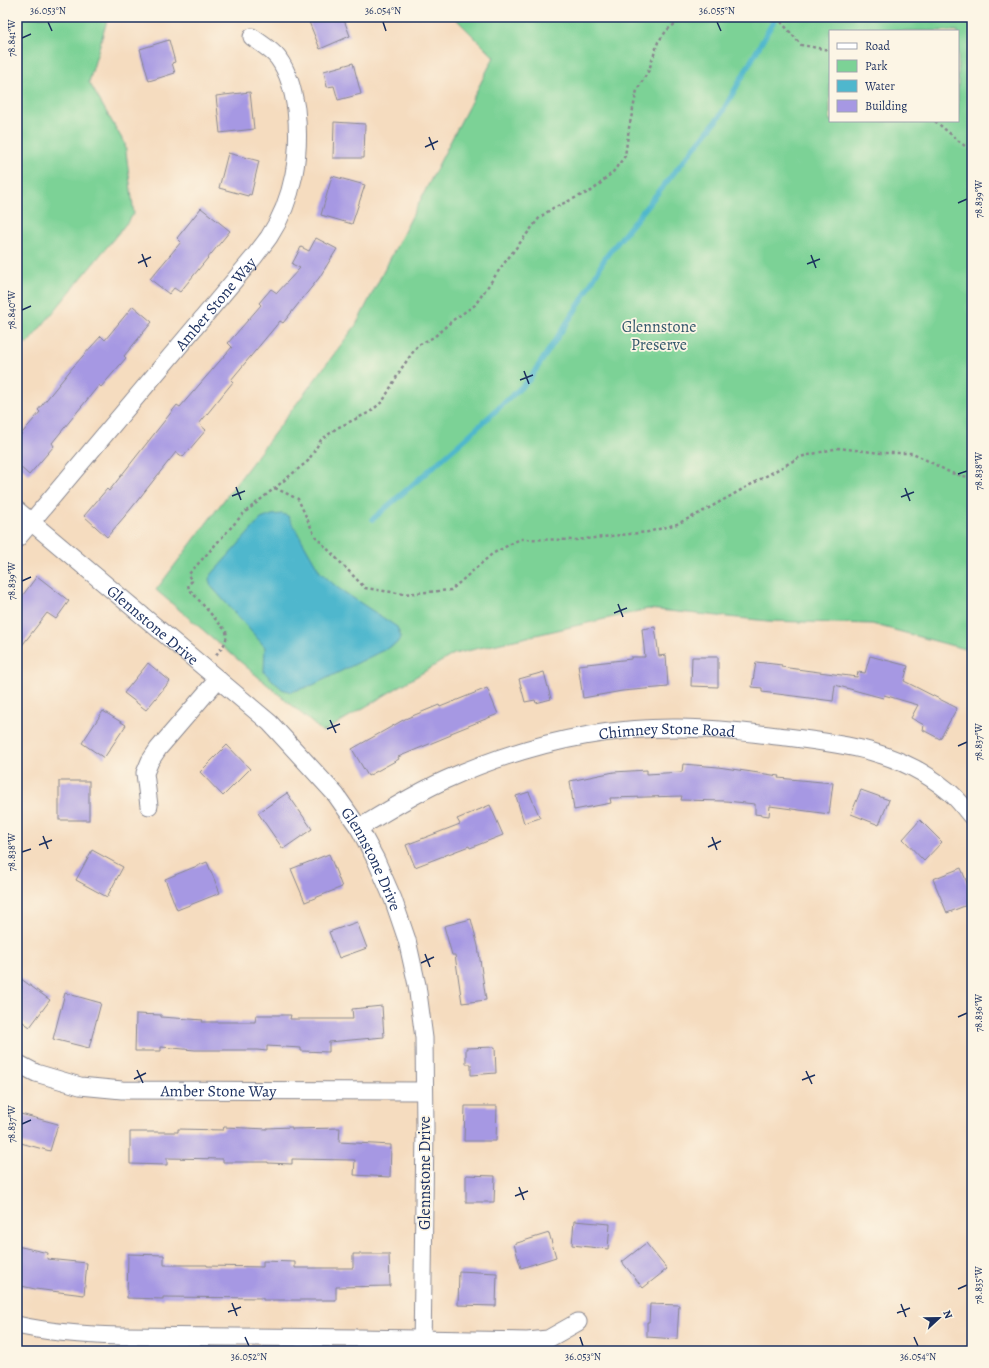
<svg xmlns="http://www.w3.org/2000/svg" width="989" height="1368" viewBox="0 0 989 1368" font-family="Alegreya,serif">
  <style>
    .green { fill: #7cd296; stroke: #4c807a; fill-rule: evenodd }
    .water { fill: #4fb7cd; stroke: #357396 }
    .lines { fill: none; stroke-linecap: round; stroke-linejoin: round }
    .stream { stroke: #4fb7cd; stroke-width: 5.5 }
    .building { fill: #a698e3 }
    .street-casing { stroke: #88868e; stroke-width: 19 }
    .path { stroke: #88868e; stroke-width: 2.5; stroke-dasharray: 3 3; stroke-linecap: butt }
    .street { stroke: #fff; stroke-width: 17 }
    .ticks { fill: none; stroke: #1b2f5e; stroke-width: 1.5 }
    .labels { text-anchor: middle; stroke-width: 3.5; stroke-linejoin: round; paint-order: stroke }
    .street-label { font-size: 16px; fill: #1b2f5e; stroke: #fcf5e5 }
    .park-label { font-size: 16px; fill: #33586c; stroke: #fcf5e5 }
    .neatline { fill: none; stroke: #1b2f5e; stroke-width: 1.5 }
    .ticks-label { font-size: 10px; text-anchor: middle; fill: #1b2f5e }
  </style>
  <rect width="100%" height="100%" fill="#fcf5e5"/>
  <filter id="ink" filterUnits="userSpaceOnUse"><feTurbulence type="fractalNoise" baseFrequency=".025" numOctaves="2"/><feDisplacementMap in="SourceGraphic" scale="8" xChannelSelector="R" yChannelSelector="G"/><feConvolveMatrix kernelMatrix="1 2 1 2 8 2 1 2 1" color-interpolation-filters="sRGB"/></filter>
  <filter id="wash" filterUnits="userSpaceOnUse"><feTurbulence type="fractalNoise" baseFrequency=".012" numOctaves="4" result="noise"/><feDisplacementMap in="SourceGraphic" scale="16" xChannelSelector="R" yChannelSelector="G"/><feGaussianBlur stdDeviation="0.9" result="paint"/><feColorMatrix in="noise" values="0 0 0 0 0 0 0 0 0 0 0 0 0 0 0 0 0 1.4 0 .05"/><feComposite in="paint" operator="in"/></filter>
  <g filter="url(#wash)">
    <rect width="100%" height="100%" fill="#f5dcbf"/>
    <g class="green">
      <polygon points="17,17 108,17 89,82 125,144 134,214 27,344 17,334"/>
      <path d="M454,17H972V651L872,624L768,621L648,609L454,654L323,732L156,590L356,325L494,57ZM830,31H958V121H830Z"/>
    </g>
    <polygon class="water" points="282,514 288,516 320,572 338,588 397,627 401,637 396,644 313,685 291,692 282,689 264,672 265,647 211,586 209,579 212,574 261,519 272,515"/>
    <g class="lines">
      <polyline class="stream" points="373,519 465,439 529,380 582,300 605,258 720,116 776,17"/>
    </g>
    <g id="blocks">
      <g class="building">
        <polygon points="307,17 343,17 350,36 320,49"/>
        <polygon points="169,40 175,62 172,63 175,73 149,81 140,49"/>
        <polygon points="353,63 361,94 338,100 334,86 327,87 324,71"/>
        <polygon points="250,92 254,129 220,133 216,96"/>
        <polygon points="334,122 365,124 364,158 333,158"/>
        <polygon points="228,153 259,161 251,195 249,194 248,196 219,188"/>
        <polygon points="332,176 365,185 352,224 321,215"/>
        <polygon points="201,208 230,231 180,292 174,288 169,294 150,279 181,242 177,238"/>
        <polygon points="316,238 337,249 319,278 283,323 280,321 231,380 233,382 199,424 206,430 183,457 176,452 130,510 107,537 84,516 107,489 109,491 177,405 180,407 232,347 228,343 261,305 259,303 271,289 277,293 300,268 292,264 301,247 309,251"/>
        <polygon points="133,306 152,322 124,356 126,358 101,387 99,385 52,443 54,446 29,475 17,464 17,439 40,412 38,410 73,367 101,336 105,340"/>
        <polygon points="37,576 69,601 56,619 47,613 17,652 17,603"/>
        <polygon points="655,627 659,656 666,655 668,687 622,691 583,698 578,665 631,659 631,657 645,657 642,629"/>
        <polygon points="870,656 908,666 904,681 957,708 940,739 923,730 924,725 911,718 918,705 884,695 883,698 835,685 833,701 762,692 762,688 752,687 756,662 782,665 781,667 857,677 858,672 865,673"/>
        <polygon points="692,657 718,657 718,687 691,686"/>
        <polygon points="148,663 170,681 146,710 124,693"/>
        <polygon points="544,672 551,699 536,703 535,700 525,702 519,679"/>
        <polygon points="487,688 498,714 451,733 451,735 398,757 399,759 368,776 352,749 405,719 439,705 440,707"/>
        <polygon points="103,711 126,725 104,758 82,743"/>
        <polygon points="227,745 250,769 223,796 200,772"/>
        <polygon points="683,764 718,767 779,776 778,778 833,783 829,814 770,806 769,816 755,814 755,804 726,801 681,800 682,796 610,798 611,803 574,810 570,781 614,772 647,770 647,774 682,772"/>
        <rect x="59" y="781" width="30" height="39"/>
        <polygon points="861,790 889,800 879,825 851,814"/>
        <polygon points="529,792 540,818 524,823 516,796"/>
        <polygon points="287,793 312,829 283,849 258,813"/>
        <polygon points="490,805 503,835 470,848 469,846 415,867 406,845 460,824 457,819"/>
        <polygon points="920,820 942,842 924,861 903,839"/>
        <polygon points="92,850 123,867 107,897 76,880"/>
        <polygon points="329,854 342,887 305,902 291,869"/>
        <polygon points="207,862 220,893 177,910 165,879"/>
        <polygon points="961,868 972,895 972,903 947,913 933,879"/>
        <polygon points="471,919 478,946 486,1000 462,1003 455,955 452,955 444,926"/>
        <polygon points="357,922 367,948 339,958 329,932"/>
        <polygon points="17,976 50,1000 30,1027 17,1018"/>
        <polygon points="65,993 101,1003 89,1048 53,1039"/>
        <polygon points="382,1006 384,1037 329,1042 329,1052 301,1051 301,1048 267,1046 267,1051 257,1050 195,1050 161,1047 161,1051 135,1051 136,1014 161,1015 161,1017 203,1020 202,1022 255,1022 256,1015 291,1015 290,1019 353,1019 352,1009"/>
        <polygon points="495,1047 496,1073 471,1075 471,1064 466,1064 466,1048"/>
        <polygon points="465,1106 497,1106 496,1141 464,1141"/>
        <polygon points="17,1113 58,1124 50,1151 17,1142"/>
        <polygon points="224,1127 267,1129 267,1128 292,1127 292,1129 340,1128 339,1142 391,1145 390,1177 354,1175 355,1160 292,1159 292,1164 268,1163 268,1162 223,1162 223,1159 167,1158 167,1165 130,1164 130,1132 178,1132 178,1129 223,1130"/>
        <polygon points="466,1175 495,1176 494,1202 466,1202"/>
        <polygon points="574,1221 610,1224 608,1249 572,1245"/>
        <polygon points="549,1233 556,1257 521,1268 514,1244"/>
        <polygon points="646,1243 667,1269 643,1288 622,1262"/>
        <polygon points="17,1246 48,1253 47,1259 87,1263 84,1295 35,1289 17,1285"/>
        <polygon points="128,1254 164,1255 164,1265 207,1265 207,1266 263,1267 263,1261 295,1262 295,1268 353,1268 353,1254 389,1254 390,1286 336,1287 336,1300 263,1300 263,1298 163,1297 163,1299 127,1298"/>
        <polygon points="459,1271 497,1273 496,1306 458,1305"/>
        <polygon points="650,1304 679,1305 677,1339 647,1337 647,1322 649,1322"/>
      </g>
    </g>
  </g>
  <g filter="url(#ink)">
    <use href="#blocks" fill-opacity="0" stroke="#88868e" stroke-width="1"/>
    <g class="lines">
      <g class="street-casing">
        <g id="street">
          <path id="s1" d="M17,510L270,723L336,795L359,828L376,860L393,899L407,940L417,985L424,1038L425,1129L422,1351"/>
          <path id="s2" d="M17,539L254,257C259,250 264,244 269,237C294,199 301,153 296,109C293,91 289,73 278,58C272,50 260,43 252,37"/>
          <polyline points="149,806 145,773 150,761 158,749 218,679"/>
          <path id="s3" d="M359,828C387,811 416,793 445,780C518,747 598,727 679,728C715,728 751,733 787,737C845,744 900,751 947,790C957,797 964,808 972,817"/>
          <path id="s4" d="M17,1063L36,1073L80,1086L122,1090L424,1091"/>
          <path d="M17,1325C51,1333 85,1335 120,1336L359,1338L527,1341L548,1339L578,1322"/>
        </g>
      </g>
      <g class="path">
        <polyline points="777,17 801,45 830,50"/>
        <polyline points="935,121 972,152"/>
        <polyline points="275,488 298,499 315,536 365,588 404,594 451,590 492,554 520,539 576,540 648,532 677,524 700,513 800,457 838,448 881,453 913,453 951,473 972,478"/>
        <path d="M216,655C222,647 228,643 226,631L189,589L188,585L192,581L188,575L244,513L308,461L321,440L337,428L370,412L383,401L401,369L418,345L434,337L453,320L475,305L502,266L540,217L553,208L593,190L613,172L625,156L629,128L637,90L649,70L658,42L667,30L684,17"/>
      </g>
      <use href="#street" class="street"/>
    </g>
  </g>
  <path class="ticks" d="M48,22L52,31M383,22L386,31M717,22L721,31M22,38L31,34M429,137L434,150M425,147L438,141M958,203L967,199M142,254L147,267M811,255L816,268M138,263L151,257M807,264L820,259M22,310L31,306M524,371L529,384M520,380L533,375M958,474L967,471M236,487L241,500M905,488L910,501M232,496L245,491M901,497L914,492M22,581L31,577M618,604L623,617M614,613L627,608M330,720L336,733M327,729L340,724M958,746L967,742M43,836L48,849M712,837L717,850M39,845L52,840M708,847L721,841M22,852L31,849M425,954L430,967M421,963L434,957M958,1017L967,1013M137,1070L143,1083M806,1071L812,1084M134,1079L146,1073M802,1080L815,1075M22,1124L31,1120M519,1187L524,1200M515,1196L528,1191M958,1289L967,1285M232,1303L237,1316M901,1304L906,1317M228,1312L241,1307M897,1313L910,1308M245,1337L249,1346M580,1337L583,1346M914,1337L918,1346"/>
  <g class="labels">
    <g class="street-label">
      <text dy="6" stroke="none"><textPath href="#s2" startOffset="308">Amber Stone Way</textPath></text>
      <text dy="6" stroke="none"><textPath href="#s1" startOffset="178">Glennstone Drive</textPath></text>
      <text dy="6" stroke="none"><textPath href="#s3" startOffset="328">Chimney Stone Road</textPath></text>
      <text dy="6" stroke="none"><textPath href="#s1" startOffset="502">Glennstone Drive</textPath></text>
      <text dy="6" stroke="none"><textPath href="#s4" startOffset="206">Amber Stone Way</textPath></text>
      <text transform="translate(424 1173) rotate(-90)" y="6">Glennstone Drive</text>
    </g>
    <g class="park-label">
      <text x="659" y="332">Glennstone<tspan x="659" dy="18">Preserve</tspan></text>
    </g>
  </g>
  <rect width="989" height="1368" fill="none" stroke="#fcf5e5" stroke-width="44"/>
  <rect x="829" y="30" width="130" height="92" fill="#fcf5e5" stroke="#a2a6af"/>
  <rect x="837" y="43" width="20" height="6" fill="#ffffff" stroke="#a2a6af"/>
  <text x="865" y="50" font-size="12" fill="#1b2f5e">Road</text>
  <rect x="837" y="60" width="20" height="12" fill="#7cd296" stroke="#a2a6af"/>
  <text x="865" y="70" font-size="12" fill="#1b2f5e">Park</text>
  <rect x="837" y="80" width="20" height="12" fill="#4fb7cd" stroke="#a2a6af"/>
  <text x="865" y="90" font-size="12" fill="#1b2f5e">Water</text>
  <rect x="837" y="100" width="20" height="12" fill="#a698e3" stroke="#a2a6af"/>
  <text x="865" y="110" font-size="12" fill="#1b2f5e">Building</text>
  <g transform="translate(939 1318) rotate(68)" stroke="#fcf5e5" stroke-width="3" paint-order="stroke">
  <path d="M0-3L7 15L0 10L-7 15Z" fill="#1b2f5e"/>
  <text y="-6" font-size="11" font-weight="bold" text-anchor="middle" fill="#1b2f5e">N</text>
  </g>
  <rect x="22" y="22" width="945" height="1324" class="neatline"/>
  <g class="ticks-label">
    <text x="48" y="14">36.053°N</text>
    <text x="383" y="14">36.054°N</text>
    <text x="717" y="14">36.055°N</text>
    <text transform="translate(11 38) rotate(-90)" y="4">78.841°W</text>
    <text transform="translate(978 199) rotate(-90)" y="4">78.839°W</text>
    <text transform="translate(11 310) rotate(-90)" y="4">78.840°W</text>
    <text transform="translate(978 471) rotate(-90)" y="4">78.838°W</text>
    <text transform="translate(11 581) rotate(-90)" y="4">78.839°W</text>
    <text transform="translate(978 742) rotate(-90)" y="4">78.837°W</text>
    <text transform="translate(11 852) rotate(-90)" y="4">78.838°W</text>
    <text transform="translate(978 1013) rotate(-90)" y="4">78.836°W</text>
    <text transform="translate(11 1124) rotate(-90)" y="4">78.837°W</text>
    <text transform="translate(978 1285) rotate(-90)" y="4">78.835°W</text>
    <text x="249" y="1360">36.052°N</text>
    <text x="583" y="1360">36.053°N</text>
    <text x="918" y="1360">36.054°N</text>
  </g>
</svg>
